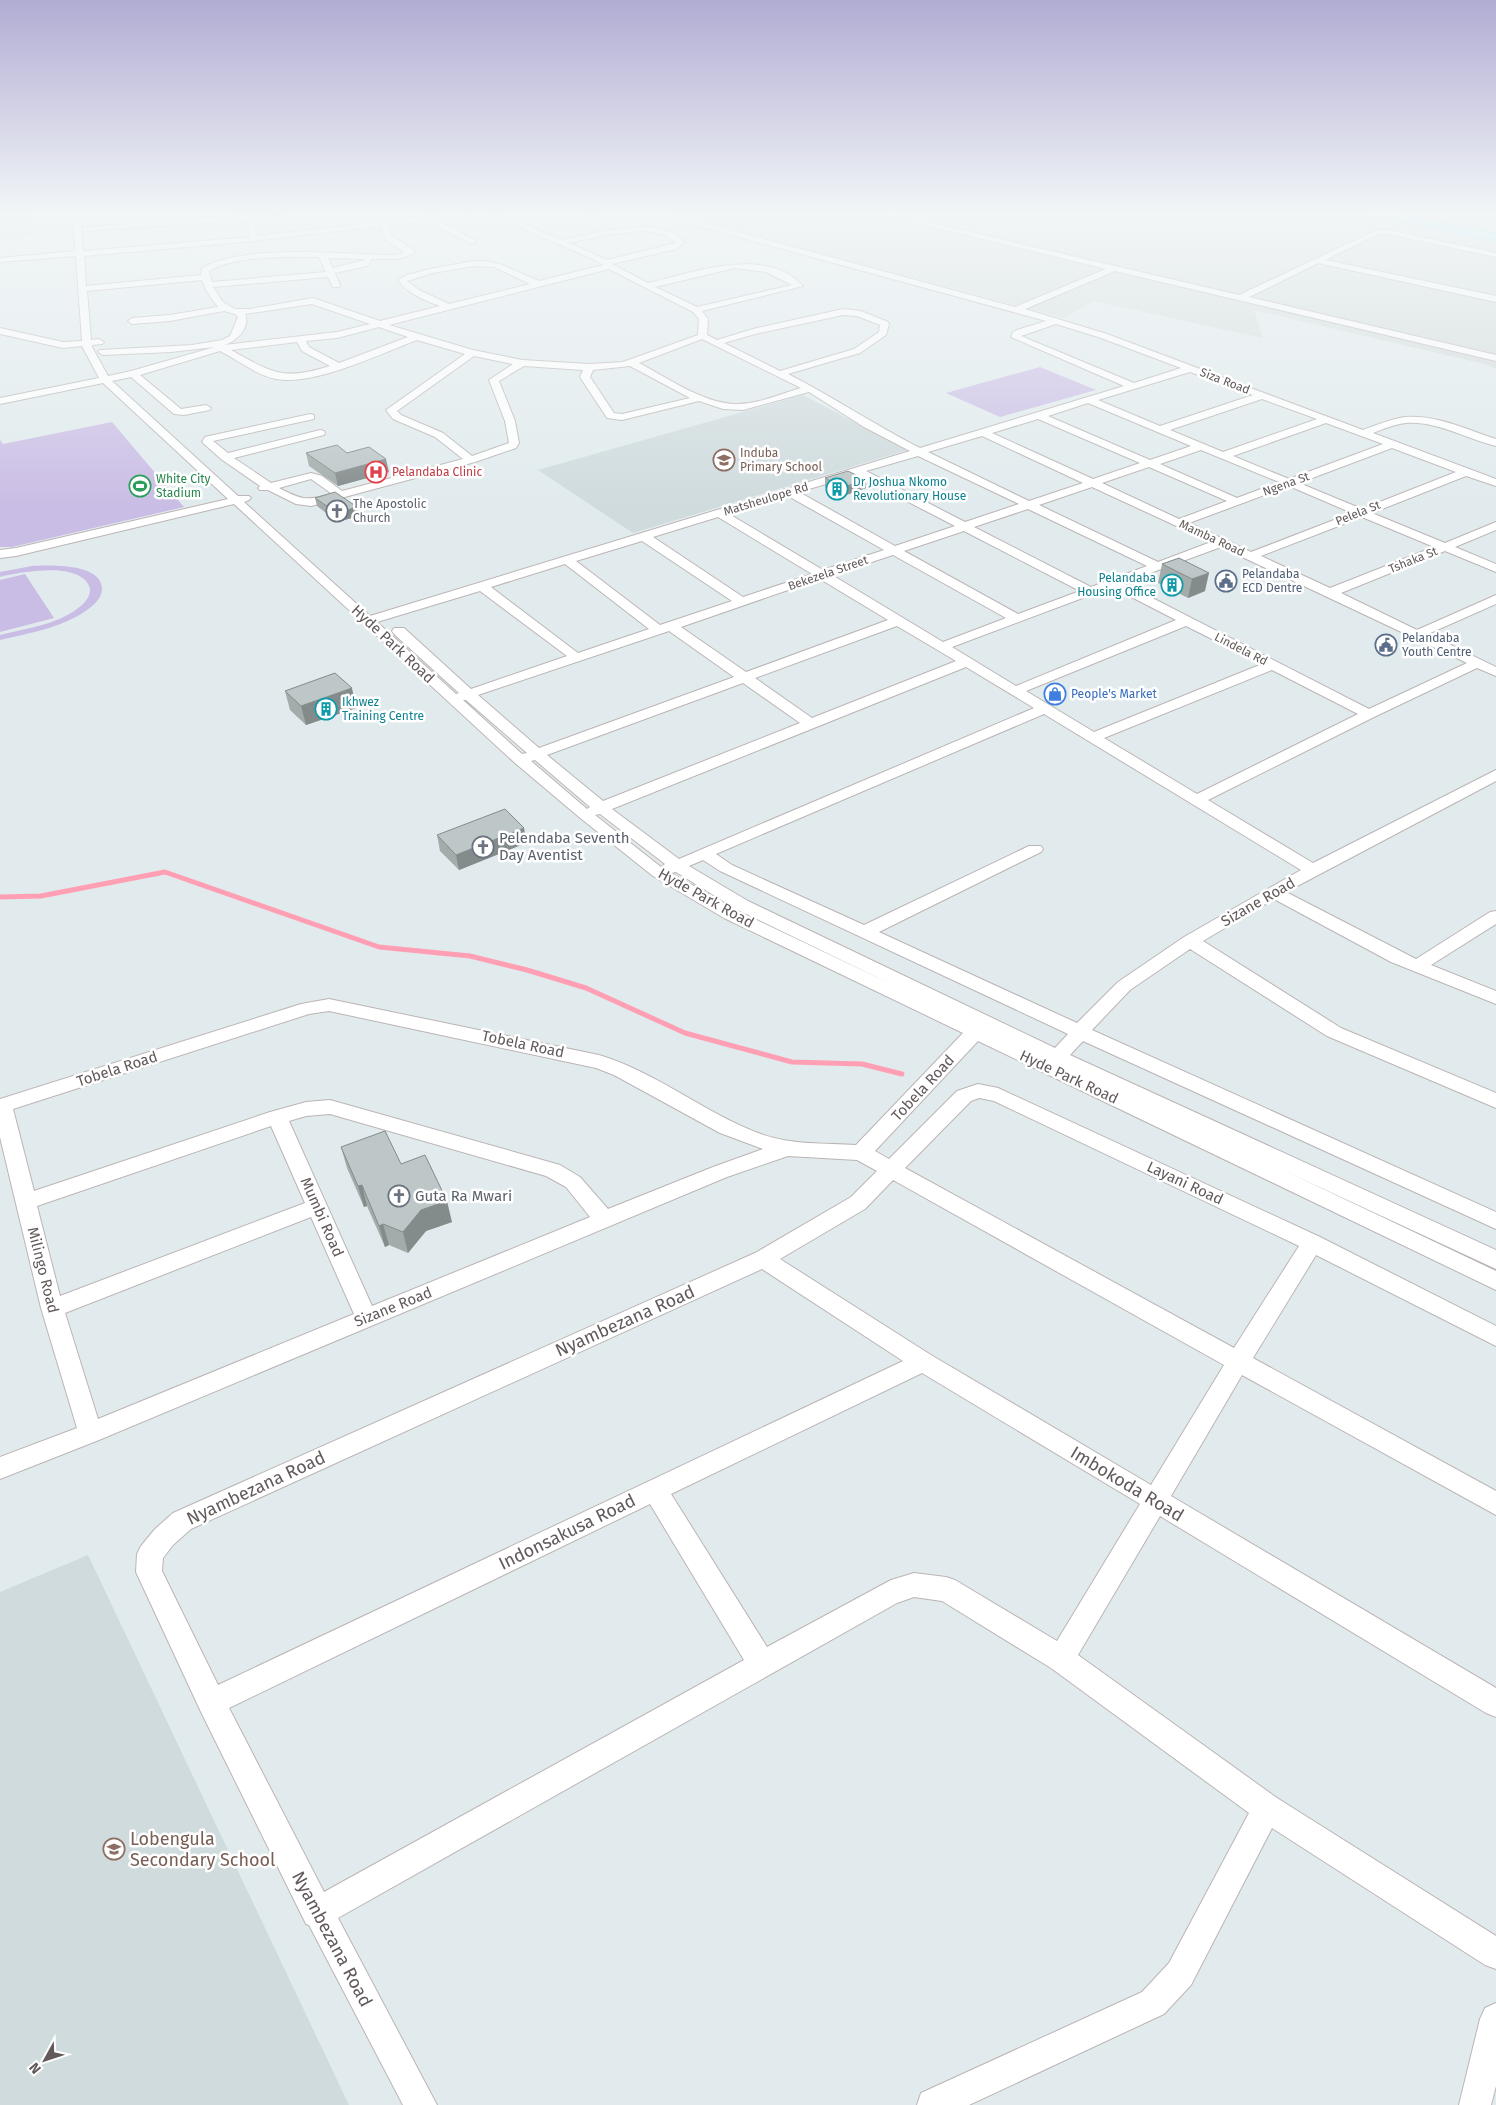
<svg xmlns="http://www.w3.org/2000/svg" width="1496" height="2105" viewBox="0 0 1496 2105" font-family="'Fira Sans',sans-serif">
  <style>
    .industrial { fill: #d3dbdb }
    .education { fill: #cfdbdd }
    .green { fill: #cabde5 }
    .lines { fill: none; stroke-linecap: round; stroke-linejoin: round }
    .stream { stroke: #ff9fb4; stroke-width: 5 }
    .minor-casing { stroke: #bcb4b4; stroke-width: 2 }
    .major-casing { stroke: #55e8f2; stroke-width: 2 }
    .minor { fill: #fff; fill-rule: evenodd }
    .major { fill: #a4eeff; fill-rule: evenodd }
    .wall { fill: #a3abab }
    .shaded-wall { fill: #848b8b }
    .building { fill: #bdc7c7; stroke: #848b8b }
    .labels { text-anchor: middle; stroke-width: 5; stroke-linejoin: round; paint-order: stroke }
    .far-street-label { font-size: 12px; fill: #62595a; stroke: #fff }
    .far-education-label { font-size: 12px; fill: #785e54; stroke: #fff; text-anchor: start }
    .far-health-label { font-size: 12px; fill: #be3a42; stroke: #fff; text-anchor: start }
    .far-leisure-label { font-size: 12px; fill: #27864d; stroke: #fff; text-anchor: start }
    .far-culture-label { font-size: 12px; fill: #0d838f; stroke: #fff; text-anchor: start }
    .far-worship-label { font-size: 12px; fill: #5b616d; stroke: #fff; text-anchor: start }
    .far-service-label { font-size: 12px; fill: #4e5e75; stroke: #fff; text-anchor: start }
    .far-shop-label { font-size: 12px; fill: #366cbe; stroke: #fff; text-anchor: start }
    .street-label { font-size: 15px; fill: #62595a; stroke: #fff }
    .worship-label { font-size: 15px; fill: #5b616d; stroke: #fff; text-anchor: start }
    .near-street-label { font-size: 18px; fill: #62595a; stroke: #fff }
    .near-education-label { font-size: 18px; fill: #785e54; stroke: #fff; text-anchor: start }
  </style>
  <rect width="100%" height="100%" fill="#e1ebed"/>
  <polygon class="industrial" points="667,213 1496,213 1496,369 1484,364 1254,310 1263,338 1094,301 1064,318"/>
  <g class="education">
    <polygon points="0,213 35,213 32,236 0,238"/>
    <polygon points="803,395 907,450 633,533 538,470"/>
    <polygon points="88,1555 349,2105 0,2105 0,1592"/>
  </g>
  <g class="green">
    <polygon points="1040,367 1096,390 1000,417 946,393"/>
    <polygon points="112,422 184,507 12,547 0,547 0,440 3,444"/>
    <path d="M32,566C49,565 102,563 102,589C102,598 93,606 87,610C62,628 29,633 0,640V635C27,628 62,624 83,604C88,599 93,591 88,584C75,562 20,572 0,577V572Z"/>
    <polygon points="25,574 54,618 0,632 0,580"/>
  </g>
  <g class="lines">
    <polyline class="stream" points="0,897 41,896 165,872 379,947 470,956 527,970 586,988 685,1033 792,1062 862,1064 902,1074"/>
    <g class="minor-casing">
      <g id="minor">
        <path d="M73,213H80L83,251L250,237L246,220L83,231V227H86L249,215L283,216L284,213H290L291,218L285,220L253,219L257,236L455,213H474L471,215L436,220L475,240L476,242L472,244L426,221L388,225L392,236L414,250V254L397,259H372L367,266L335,273L340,285L339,287H333L328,277L213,287L223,302L235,309H250L313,298L380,321L440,306C424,300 408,294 398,280L407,275L430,269L473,261H483L500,264L539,281L603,265L595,260L487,213H496L562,240L607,230L642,227L658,228L674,233L685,243L676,249L612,264L648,283C693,273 766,245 803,286L702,311L708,319L707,335L717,340L753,329L843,309L861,311L888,322L889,324L886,335L860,353L788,374C833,397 875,425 920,448L1124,386L1011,337L1013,332L1017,330L1046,321L658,215V213H668L1015,307L1106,269L876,213H888L1239,295L1377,230H1388L1496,253V257L1388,234H1378L1325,260L1496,296V302L1318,263L1249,297L1496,355V361L1115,271L1025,309L1107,334L1363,430C1376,425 1391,419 1405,417C1435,414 1468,430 1496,439V446C1466,439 1438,421 1406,423C1395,424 1383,429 1373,433L1496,479V486L1466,476L1372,513L1445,543L1496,522V530L1455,547L1496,564V572L1445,551L1341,593L1417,630L1496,595V604L1428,634L1496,667V676L1477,668L1374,717L1208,800L1313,863L1496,770V781L1286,892L1416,959L1490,912L1496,911V924L1431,965L1496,991V1004L1391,962L1274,899L1203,941L1341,1028L1496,1093V1108L1327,1036L1190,949L1130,990L1092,1030L1496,1212V1229L1083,1041L1070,1055L1496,1250V1269L1285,1171L1496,1271V1290L978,1041L875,1151L889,1159L957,1091L978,1084L998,1088L1320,1237L1496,1326V1346L1316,1255L1253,1358L1496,1491V1515L1242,1375L1171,1496L1496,1688V1717L1486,1713L1160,1516L1078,1655L1277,1798L1496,1936V1969L1485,1965L1272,1828L1191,1985L1164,2014L969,2105H917L921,2093L1142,1992L1169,1963L1249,1813L1051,1668L942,1601L914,1597L897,1603L338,1918L437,2105H403L309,1925L306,1924L201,1712L136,1572L137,1554L141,1546L155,1529L173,1513L755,1253L851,1197L877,1171L857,1160L788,1156L727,1177L99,1440L0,1479V1457L77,1428L41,1308L0,1137V1099L301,1004L329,999L599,1055C656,1072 703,1112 758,1133C789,1145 823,1143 856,1145L963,1033L724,918L653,876L579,817L515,763L234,504L16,556L0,558V550L16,548L228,499L103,383L0,404V398L99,378L82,346L63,348L0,334V328L63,342L82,341L76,256L0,262V258L75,251ZM380,226L386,240L404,252L396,255C344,255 247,243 202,268L201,275L86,286L84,256L254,241ZM642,231C656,232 666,234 676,243L607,260L569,243L607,235ZM319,257L326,272L212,282L209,271C237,255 287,257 319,257ZM328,258L364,259V260L333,268ZM473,266L494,267L530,284L449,304L419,290L407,281L433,273ZM735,268L766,272L792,285L697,307L655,287ZM609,269L693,312L699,319L698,335L623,362L589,364L522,360L473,350L389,325ZM202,280L207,292L218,307L170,315L132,318L128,321L132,324L170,321L224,311L235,314L238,317L230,336L222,340L192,345L100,350L98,352L103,355L171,352L215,347L131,371L108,376L92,347V345L102,344L104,342L99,339L91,340L87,291ZM312,304L370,324L337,332L224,345C236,342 251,327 245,314ZM843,315L857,316L880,325L879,332L854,349L780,371L724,343L755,334ZM1056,324L1101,338L1181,368L1134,383L1021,336ZM379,327L408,337L339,363L309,347L306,341L337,338ZM702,339L801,388C779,394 757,405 734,404C703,403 666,377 639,363ZM417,340L465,354L386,410L393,419L435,437L463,459L342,491L322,476L311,473L271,483L234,458L324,435L325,433L324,431L320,430L228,453L213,441L314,419V415L310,414L209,436L205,437L202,442L221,459L260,486L258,488L260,490H268L296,504L311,506L475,462L516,448L519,443L515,421L499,381L524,366L583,370L580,377L607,418L622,420L699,401L723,409L743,410L809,392L864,427L910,451L370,616L244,502L249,500L251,498L249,496H238L112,381L131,377L174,414L184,415L210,410L211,408L206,405L181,409L140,375L220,351C238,360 256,375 276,379C314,386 380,354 417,340ZM297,342L302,351L330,366C282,381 273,373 231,350ZM474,356L513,364L489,380L505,421L509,443L472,456L443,433L401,415L397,411ZM630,366L690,398L622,414L614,413L590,377L593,370ZM1190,372L1253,395L1160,426L1098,400ZM1262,399L1317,419L1223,452L1170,430ZM1088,403L1191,446L1150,460L1048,416ZM1038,419L1140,463L1093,479L992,433ZM1326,423L1383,444L1289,479L1233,456ZM982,436L1083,483L1029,501L928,452ZM1392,448L1456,472L1362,509L1299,483ZM1201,450L1279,482L1237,498L1160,464ZM918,456L1019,504L965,522L866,471ZM1149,467L1227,501L1179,519L1102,483ZM856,475L955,526L895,546L799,492ZM311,479L332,494C306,501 302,500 279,488ZM1289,486L1352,513L1251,552L1189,523ZM1092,487L1211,542L1158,562L1039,505ZM788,496L884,550L823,570L729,514ZM1028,509L1147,566L1091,587L974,527ZM718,517L812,574L743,597L653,537ZM1362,517L1434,547L1330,588L1261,556ZM964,531L1080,591L1018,614L904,551ZM642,541L732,601L660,625L576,561ZM1221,547L1467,663L1369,709L1123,583ZM893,555L1006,618L943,642L832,575ZM565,564L649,629L578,653L491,587ZM820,579L888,620L746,672L681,627ZM1112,587L1176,620L1016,686L952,647ZM480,591L567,656L471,689L404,628H394L392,631L394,634L459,693L456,694L377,622ZM897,626L956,661L812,718L755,678ZM1186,626L1262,664L1094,732L1026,691ZM669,631L734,677L539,748L478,695ZM966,667L1034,708L679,859L612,809ZM1272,670L1358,714L1197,794L1104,738ZM743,683L800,723L603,801L547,755ZM463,700H466L527,753L522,754ZM1044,714L1301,870L1184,937L1118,982L1077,1023L879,932L1041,852L1043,849L1041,846H1029L864,925L732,865L716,854ZM535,760L590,807L587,809L531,761ZM600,814L665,864L661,867L595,815ZM703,860L720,871L1068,1034L1055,1048L748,901L689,866ZM676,872L736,909L893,985L736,910L671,873ZM329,1011L596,1068L614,1075L720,1133L763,1149L713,1167L608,1209L580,1177L560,1165L330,1100L306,1102L270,1112L34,1191L13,1109L309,1014ZM979,1098L994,1101L1299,1246L1234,1348L905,1168L971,1101ZM330,1114L546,1176L566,1187L590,1217L372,1306L289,1121L306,1116ZM271,1126L305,1203L60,1296L37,1206ZM893,1180L1224,1365L1151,1485L931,1355L780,1259L865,1209ZM311,1217L354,1314L98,1419L65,1313ZM762,1269L903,1361L218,1685L162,1571L163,1558L173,1545L191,1529ZM922,1373L1140,1504L1057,1641L955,1580L946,1577L914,1573L891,1580L767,1647L671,1494ZM650,1504L744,1660L324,1892L229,1708Z"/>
        <polygon points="603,213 611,214 564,225 560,223"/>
        <polygon points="1496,2003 1496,2086 1491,2105 1459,2105 1480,2019 1485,2008"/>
      </g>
    </g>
    <g class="major-casing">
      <polygon id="major" points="1369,213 1387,213 1496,234 1496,240 1374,216"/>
    </g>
    <use href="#minor" class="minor"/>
    <use href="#major" class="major"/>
  </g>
  <g class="wall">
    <polygon points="306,453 347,453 389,472 338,486 309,466"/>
    <polygon points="825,478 866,488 843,496 825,487"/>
    <polygon points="315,498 358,516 338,522 317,506"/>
    <polygon points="1179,558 1205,591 1188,598 1158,583 1162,564"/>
    <polygon points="285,691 356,708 306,725 290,710"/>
    <polygon points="524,828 526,843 459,870 440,851 437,835"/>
    <polygon points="341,1147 401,1164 452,1222 426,1231 408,1253 389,1245 385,1247 367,1206 364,1207 347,1168"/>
  </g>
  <g class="shaded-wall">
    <polygon points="386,459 389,472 338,486 335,473"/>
    <polygon points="866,480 866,488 843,496 843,487"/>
    <polygon points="357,507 358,516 338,522 337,513"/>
    <polygon points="1209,573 1205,591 1188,598 1192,579"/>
    <polygon points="352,688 356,708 306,725 301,706"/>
    <polygon points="524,828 526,843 459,870 456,855"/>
    <polygon points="362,1185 367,1206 364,1207 358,1186"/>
    <polygon points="447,1201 452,1222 426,1231 408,1253 403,1232 421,1210"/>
    <polygon points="383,1224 389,1245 385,1247 379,1226"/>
  </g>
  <g class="building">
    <polygon points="337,445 347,453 369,447 386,459 335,473 306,453"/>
    <polygon points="848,471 866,480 843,487 825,478"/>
    <polygon points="335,492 357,507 337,513 315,498"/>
    <polygon points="1179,558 1209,573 1192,579 1162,564"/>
    <polygon points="335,673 352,688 301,706 285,691"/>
    <polygon points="505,809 524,828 456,855 437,835"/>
    <polygon points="385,1131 401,1164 425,1155 447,1201 421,1210 403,1232 383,1224 379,1226 362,1185 358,1186 341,1147"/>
  </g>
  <linearGradient id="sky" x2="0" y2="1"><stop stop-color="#b1acd3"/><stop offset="0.42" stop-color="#f2f6f7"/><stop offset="1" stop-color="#f2f6f7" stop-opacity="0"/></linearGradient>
  <rect width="1496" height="507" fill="url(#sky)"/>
  <defs>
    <g id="school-ring" transform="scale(1.125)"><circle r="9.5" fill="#fff" stroke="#8d6e63" stroke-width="1.5"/><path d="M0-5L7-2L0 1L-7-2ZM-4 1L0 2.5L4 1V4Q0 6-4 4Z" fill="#8d6e63"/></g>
    <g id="hospital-ring" transform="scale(1.125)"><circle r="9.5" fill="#fff" stroke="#e0444e" stroke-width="1.5"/><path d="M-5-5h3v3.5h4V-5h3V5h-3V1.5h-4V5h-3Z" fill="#e0444e"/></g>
    <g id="stadium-ring" transform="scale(1.125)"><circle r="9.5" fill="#fff" stroke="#2e9e5b" stroke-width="1.5"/><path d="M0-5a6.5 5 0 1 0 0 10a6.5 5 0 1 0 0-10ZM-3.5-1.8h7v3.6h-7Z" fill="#2e9e5b"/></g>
    <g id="building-ring" transform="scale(1.125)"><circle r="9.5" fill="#fff" stroke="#0f9aa8" stroke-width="1.5"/><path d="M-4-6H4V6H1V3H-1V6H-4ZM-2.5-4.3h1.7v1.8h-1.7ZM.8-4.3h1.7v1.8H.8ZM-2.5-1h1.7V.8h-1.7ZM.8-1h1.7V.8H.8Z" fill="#0f9aa8"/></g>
    <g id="church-ring" transform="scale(1.125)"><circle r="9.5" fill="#fff" stroke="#6b7280" stroke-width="1.5"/><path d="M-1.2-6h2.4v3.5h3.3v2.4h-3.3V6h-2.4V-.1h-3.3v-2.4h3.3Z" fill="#6b7280"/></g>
    <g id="civic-ring" transform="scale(1.125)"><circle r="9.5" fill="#fff" stroke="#5c6f8a" stroke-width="1.5"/><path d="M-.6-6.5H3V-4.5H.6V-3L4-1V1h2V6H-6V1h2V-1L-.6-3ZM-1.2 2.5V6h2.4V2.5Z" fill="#5c6f8a"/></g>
    <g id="shop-ring" transform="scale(1.125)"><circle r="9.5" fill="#fff" stroke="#3f7fe0" stroke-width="1.5"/><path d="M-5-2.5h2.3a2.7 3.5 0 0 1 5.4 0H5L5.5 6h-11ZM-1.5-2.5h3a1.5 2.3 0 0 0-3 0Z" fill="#3f7fe0"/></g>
  </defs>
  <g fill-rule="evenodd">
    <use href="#school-ring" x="724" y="460"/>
    <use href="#hospital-ring" x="376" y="472"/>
    <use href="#stadium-ring" x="140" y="486"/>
    <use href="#building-ring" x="837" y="489"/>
    <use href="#church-ring" x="337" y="511"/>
    <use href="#civic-ring" x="1226" y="581"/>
    <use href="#building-ring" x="1172" y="585"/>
    <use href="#civic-ring" x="1386" y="645"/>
    <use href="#shop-ring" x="1055" y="694"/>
    <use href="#building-ring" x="326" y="709"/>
    <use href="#church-ring" x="483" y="847"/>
    <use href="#church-ring" x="399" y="1196"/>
    <use href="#school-ring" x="114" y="1849"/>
  </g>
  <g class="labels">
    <g class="far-street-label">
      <text transform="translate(1225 381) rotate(21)" y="4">Siza Road</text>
      <text transform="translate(1286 484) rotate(-20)" y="4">Ngena St</text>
      <text transform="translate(766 499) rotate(-17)" y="4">Matsheulope Rd</text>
      <text transform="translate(1358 513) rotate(-22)" y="4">Pelela St</text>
      <text transform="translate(1212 538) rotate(25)" y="4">Mamba Road</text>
      <text transform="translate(1413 560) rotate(-22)" y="4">Tshaka St</text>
      <text transform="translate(828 573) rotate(-19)" y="4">Bekezela Street</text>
      <text transform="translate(1241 649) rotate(27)" y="4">Lindela Rd</text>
    </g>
    <g class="far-education-label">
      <text x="740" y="457">Induba<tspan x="740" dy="14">Primary School</tspan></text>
    </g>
    <g class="far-health-label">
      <text x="392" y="476">Pelandaba Clinic</text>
    </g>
    <g class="far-leisure-label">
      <text x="156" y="483">White City<tspan x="156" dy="14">Stadium</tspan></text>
    </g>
    <g class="far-culture-label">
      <text x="853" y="486">Dr Joshua Nkomo<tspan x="853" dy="14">Revolutionary House</tspan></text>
      <text x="1156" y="582" text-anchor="end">Pelandaba<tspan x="1156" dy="14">Housing Office</tspan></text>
      <text x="342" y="706">Ikhwez<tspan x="342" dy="14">Training Centre</tspan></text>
    </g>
    <g class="far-worship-label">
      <text x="353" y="508">The Apostolic<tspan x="353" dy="14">Church</tspan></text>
    </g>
    <g class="far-service-label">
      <text x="1242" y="578">Pelandaba<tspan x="1242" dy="14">ECD Dentre</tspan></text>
      <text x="1402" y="642">Pelandaba<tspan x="1402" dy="14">Youth Centre</tspan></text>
    </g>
    <g class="far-shop-label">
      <text x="1071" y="698">People's Market</text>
    </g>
    <g class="street-label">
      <text transform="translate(393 644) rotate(43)" y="5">Hyde Park Road</text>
      <text transform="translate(706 898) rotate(29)" y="5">Hyde Park Road</text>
      <text transform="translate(1258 902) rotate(-30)" y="5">Sizane Road</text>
      <text transform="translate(523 1044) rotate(12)" y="5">Tobela Road</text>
      <text transform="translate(117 1069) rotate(-18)" y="5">Tobela Road</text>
      <text transform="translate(1069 1077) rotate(25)" y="5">Hyde Park Road</text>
      <text transform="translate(923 1088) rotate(-47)" y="5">Tobela Road</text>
      <text transform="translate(1185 1183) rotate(25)" y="5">Layani Road</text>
      <text transform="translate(322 1217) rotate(66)" y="5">Mumbi Road</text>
      <text transform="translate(43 1270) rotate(76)" y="5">Milingo Road</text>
      <text transform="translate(393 1307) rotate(-22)" y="5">Sizane Road</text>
    </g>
    <g class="worship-label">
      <text x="499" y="843">Pelendaba Seventh<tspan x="499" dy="17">Day Aventist</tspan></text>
      <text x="415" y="1201">Guta Ra Mwari</text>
    </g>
    <g class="near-street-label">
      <text transform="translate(625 1321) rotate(-24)" y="6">Nyambezana Road</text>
      <text transform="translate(1127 1484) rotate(31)" y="6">Imbokoda Road</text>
      <text transform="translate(256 1488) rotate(-25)" y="6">Nyambezana Road</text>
      <text transform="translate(567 1532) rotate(-26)" y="6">Indonsakusa Road</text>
      <text transform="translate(332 1939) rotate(62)" y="6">Nyambezana Road</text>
    </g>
    <g class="near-education-label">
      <text x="130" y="1845">Lobengula<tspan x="130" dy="21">Secondary School</tspan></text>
    </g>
  </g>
  <g transform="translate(45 2060) rotate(230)" stroke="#ffffff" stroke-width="4" paint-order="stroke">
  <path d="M0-4L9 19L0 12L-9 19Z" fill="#62595a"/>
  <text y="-8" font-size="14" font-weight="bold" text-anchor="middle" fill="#62595a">N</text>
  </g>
</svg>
